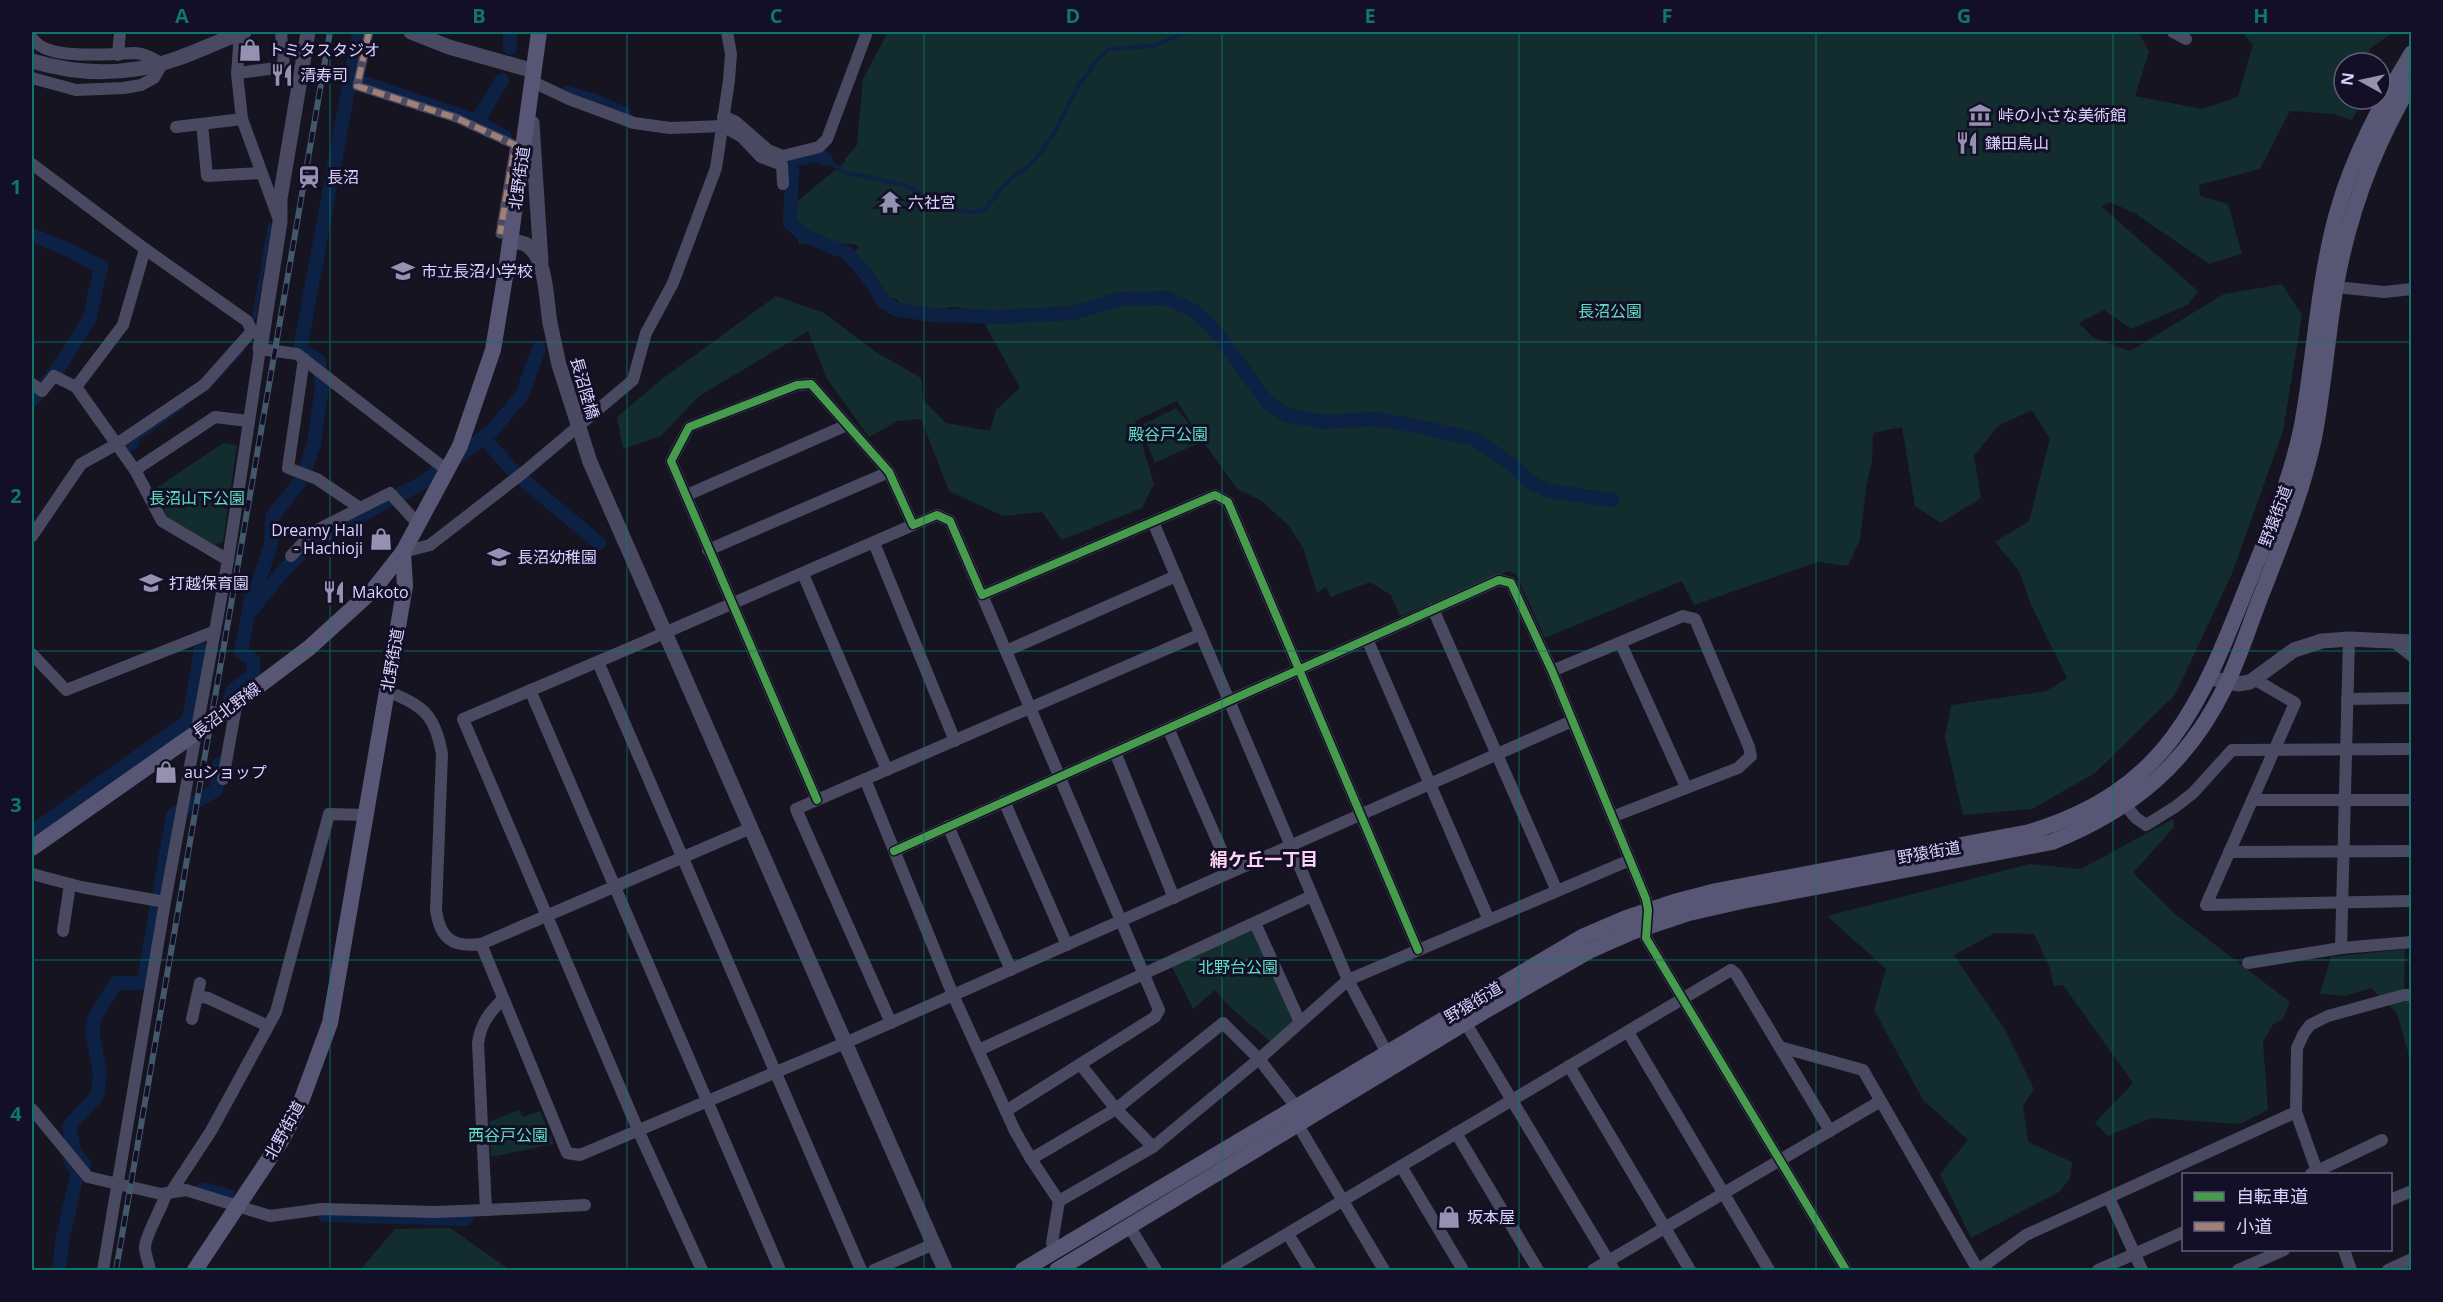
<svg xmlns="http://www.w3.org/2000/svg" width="2443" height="1302" viewBox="0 0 2443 1302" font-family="'Open Sans','Noto Sans JP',sans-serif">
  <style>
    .green { fill: #132c2d }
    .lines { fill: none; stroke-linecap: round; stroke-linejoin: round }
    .stream { stroke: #0d2144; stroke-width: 4 }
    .canal { stroke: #0d2144; stroke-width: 14 }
    .pedestrian { stroke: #4a4962; stroke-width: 9 }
    .minor { stroke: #4a4962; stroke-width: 12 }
    .tertiary { stroke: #4a4962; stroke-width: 15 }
    .secondary { stroke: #575674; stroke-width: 16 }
    .rail-casing { stroke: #43596b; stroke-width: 6 }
    .rail { stroke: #130f26; stroke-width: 4; stroke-dasharray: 11; stroke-linecap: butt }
    .minor-bridge { stroke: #4a4962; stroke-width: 12 }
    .tertiary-bridge { stroke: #4a4962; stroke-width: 15 }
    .quiet { stroke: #9e8076; stroke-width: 6; stroke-dasharray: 12 6; stroke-linecap: butt }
    .cycleway-casing { stroke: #130f26; stroke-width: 11 }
    .cycleway { stroke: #469c4c; stroke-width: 8 }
    .grid { fill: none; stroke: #0f766e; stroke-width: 1.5; stroke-opacity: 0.55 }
    .labels { text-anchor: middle; stroke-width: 6; stroke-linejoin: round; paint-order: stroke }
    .poi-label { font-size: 16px; fill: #d9d4ff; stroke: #130f26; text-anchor: start }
    .street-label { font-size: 16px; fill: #d9d4ff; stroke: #130f26 }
    .park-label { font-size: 16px; fill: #5fe0c0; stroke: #130f26 }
    .neighbourhood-label { font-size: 18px; font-weight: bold; fill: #ffd6f0; stroke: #130f26 }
    .neatline { fill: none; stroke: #0f766e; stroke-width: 2 }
    .grid-label { font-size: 20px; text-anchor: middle; font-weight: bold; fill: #0f766e }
  </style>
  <rect width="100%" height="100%" fill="#161421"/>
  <g class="green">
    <polygon points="888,32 2139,32 2149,52 2135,96 2202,109 2238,97 2253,45 2242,32 2393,32 2370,49 2368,58 2372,63 2344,63 2344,99 2363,99 2352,120 2333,114 2290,111 2260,169 2199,185 2200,196 2228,204 2242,254 2209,264 2136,214 2110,202 2102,207 2198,291 2188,305 2131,329 2104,310 2079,323 2094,338 2130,351 2224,294 2282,284 2302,315 2283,431 2231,576 2175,695 2095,773 2032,809 1963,815 1945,737 1951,705 2046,691 2067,678 2031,605 2019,571 1995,542 2029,521 2050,439 2032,410 1998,426 1974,456 1981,498 1941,523 1915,506 1902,427 1873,433 1872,462 1866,488 1860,540 1848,566 1818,562 1694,605 1682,581 1545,638 1516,574 1509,571 1400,616 1391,595 1370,582 1331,597 1326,587 1317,593 1303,548 1289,526 1262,501 1237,489 1203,441 1155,463 1140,426 1176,408 1198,435 1177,401 1135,421 1154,484 1142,508 1062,540 1042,512 1003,516 949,491 921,419 898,421 869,437 827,379 808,331 699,396 661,436 623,449 617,417 662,379 776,296 824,313 876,352 921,378 923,400 946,423 990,431 996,410 1020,388 977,310 953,307 906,315 897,299 889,298 854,252 859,248 855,244 799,244 795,203 846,161 844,160 857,145 863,79"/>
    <polygon points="223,443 237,445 223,542 215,545 167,517 155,489"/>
    <polygon points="2173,819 2174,827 2133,873 2175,914 2290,1002 2283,1019 2273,1024 2263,1042 2268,1110 2240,1124 2151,1118 2108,1136 2095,1123 2133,1083 2063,985 2054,986 2050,968 2034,934 1995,933 1954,955 2004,1028 2034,1089 2023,1106 2028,1142 2072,1162 2070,1179 2059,1192 1971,1238 1940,1174 1968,1140 1923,1100 1874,1010 1886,969 1827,916 2030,864 2081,869"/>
    <polygon points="1255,923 1300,1022 1274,1045 1231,1008 1215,990 1193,1009 1170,963"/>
    <polygon points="2405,949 2404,989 2411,994 2411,1074 2408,1052 2397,1013 2371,988 2345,996 2320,994 2331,957"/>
    <polygon points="519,1110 523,1117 540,1111 554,1144 491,1157 489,1122"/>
    <polygon points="450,1228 510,1270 360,1270 395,1229"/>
  </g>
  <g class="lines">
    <g class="stream">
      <polyline points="826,159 844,172 905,185 917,191 931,203 946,208 970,212 984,210 1006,183 1034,161 1053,135 1079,85 1097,60 1109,49 1153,46 1187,32"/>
      <polyline points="254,318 270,225"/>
      <polyline points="207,389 243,350"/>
      <polyline points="133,442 182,407"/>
    </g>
    <g class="canal">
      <polyline points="510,48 510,32"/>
      <polyline points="364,83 477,121 505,137"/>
      <polyline points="567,93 595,101 624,114"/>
      <polyline points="477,121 502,80"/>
      <polyline points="780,161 787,162 818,154 826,159"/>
      <polyline points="787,162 792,171 790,223 805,236 847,253 865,273 884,302 895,309 932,315 999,317 1073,313 1120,299 1165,298 1193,310 1214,329 1268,403 1287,415 1324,422 1373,419 1417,426 1474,439 1508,462 1532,483 1548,491 1612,500"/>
      <polyline points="32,235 69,250 101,267 89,320 57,370 32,400"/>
      <polyline points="483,437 515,473 599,543"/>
      <polyline points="124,447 133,442"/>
      <polyline points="250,612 285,569 314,540 422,483 491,432 522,395 539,348"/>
      <polyline points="229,712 232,691 254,675 253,660 241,652 251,598 258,584 271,544 272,517 302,479 314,444 322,386 319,361 300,349 359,32"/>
      <polyline points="32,832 189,720 201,649"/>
      <polyline points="85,1165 74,1152 69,1126 97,1096 100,1073 92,1031 95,1016 116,983 140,983 144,980 173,815 216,790 220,763"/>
      <polyline points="202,1189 229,1196"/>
      <polyline points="324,1215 466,1219"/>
      <polyline points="59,1270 63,1236 78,1172 70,1161"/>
    </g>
    <polyline class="pedestrian" points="369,32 357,86 456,118 515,145 500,234"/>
    <g class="minor">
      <polyline points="2173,32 2186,39"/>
      <polyline points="240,33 237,74 242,119 278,217"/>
      <path d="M32,38C47,62 111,53 136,53C146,54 154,59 162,64L154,78L141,85L124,88L76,90L32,78"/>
      <polyline points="118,55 120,32"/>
      <polyline points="238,73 284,67 281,32"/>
      <polyline points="533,82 569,99 634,123 670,128 723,126 742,137 761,157 782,165 783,184"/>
      <polyline points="723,116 736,122 768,150 783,156 819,147 827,139 867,32"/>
      <polyline points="202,124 207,176 261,173"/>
      <polyline points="176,127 242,119"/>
      <polyline points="32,164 145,249 247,321 252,331 259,332"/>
      <polyline points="2336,287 2384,292 2412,289"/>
      <polyline points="304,359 288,468 317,479 360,508"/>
      <polyline points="32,384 42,391 54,376 76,387 123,325 145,249"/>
      <polyline points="76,387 135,470 162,521 228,560"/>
      <polyline points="135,470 215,417 248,421"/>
      <polyline points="687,495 847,425"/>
      <polyline points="1153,522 1348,980 1387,1053"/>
      <polyline points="32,536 81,464 115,445 204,385 252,331"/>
      <polyline points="874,543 955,741"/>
      <polyline points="708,550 889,472"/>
      <polyline points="403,552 430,545 524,472 633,380 646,333 673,283 716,168 729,80 731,54 727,32"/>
      <polyline points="291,556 313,532 390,493 419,525"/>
      <polyline points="803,574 887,770"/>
      <polyline points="982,595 1159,1010 1155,1017 1006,1111"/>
      <polyline points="1433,609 1557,891"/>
      <polyline points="685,624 913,525"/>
      <polyline points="1367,639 1489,920"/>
      <polyline points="2393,641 2412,656"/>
      <polyline points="1621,644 1686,787"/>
      <polyline points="637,645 463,719 638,1130 702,1270"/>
      <polyline points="1006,651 1176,576"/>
      <polyline points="32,654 66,690 215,631"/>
      <polyline points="598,662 861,1270"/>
      <polyline points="1552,671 1683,616 1695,619 1749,747 1751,756 1738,768 1612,817"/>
      <polyline points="2254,679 2295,703 2206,905 2412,901"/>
      <polyline points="530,690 780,1270"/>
      <path d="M387,691C423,706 435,714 442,754L436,910C440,938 452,948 481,944L751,828"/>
      <polyline points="2347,699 2412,698"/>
      <polyline points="1168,728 1231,872"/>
      <polyline points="1115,752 1174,898"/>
      <polyline points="223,779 237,701"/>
      <polyline points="865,779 953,995 1015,1131 1031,1159"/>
      <polyline points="817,800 671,461 689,427 797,385 811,384 889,472 913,525 937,515 950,521 982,595 1215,495 1228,502 1418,950"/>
      <polyline points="2252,800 2412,800"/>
      <polyline points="1004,801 1067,945"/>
      <polyline points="2125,805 2136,818 2146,825 2175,807 2193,793 2232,750 2412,749"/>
      <polyline points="948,826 1011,970"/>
      <polyline points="894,851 1499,580 1511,583 1552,671 1646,899 1648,910 1646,938 1846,1270"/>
      <polyline points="2229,852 2412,851"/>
      <polyline points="32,874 81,887 165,902"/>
      <polyline points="1255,923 1300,1022"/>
      <polyline points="63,931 70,884"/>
      <polyline points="481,944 567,1153 580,1155 845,1043 1572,721"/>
      <polyline points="2341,948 2349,639"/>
      <polyline points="2248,963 2341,948 2412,942"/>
      <polyline points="1731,970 1736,974 1830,1131"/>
      <polyline points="197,996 208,998 268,1026"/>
      <polyline points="1462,1017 1614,1270"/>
      <polyline points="192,1019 200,983"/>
      <polyline points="891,1023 796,809 1201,634"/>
      <polyline points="1628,1032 1769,1270"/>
      <polyline points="1780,1047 1863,1070 1978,1270 2026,1235 2296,1112"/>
      <polyline points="979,1050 1312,896"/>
      <polyline points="1080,1064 1116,1109 1153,1147"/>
      <polyline points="1569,1066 1690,1270"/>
      <path d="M32,1109L88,1177L161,1194L186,1190L270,1216L322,1209L436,1212L486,1210L478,1043C481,1023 489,1013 503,999"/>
      <polyline points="1298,1125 1384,1270"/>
      <polyline points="1456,1133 1538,1270"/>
      <polyline points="1401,1166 1463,1270"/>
      <polyline points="2311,1174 2382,1140"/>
      <polyline points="2318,1174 2296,1112 2297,1048 2304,1033 2310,1025 2328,1016 2404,995 2412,995"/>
      <polyline points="171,1192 211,1131 276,1012 329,814 366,815"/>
      <polyline points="2109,1198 2142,1270"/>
      <polyline points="2390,1200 2412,1191"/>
      <polyline points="1059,1201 1031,1159 1116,1109 1223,1023 1259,1059 1297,1108"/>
      <polyline points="486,1210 585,1205"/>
      <polyline points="1129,1226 1156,1270"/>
      <polyline points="1288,1234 1310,1270"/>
      <polyline points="2344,1250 2351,1270"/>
      <polyline points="1056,1252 1052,1243 1059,1201 1153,1147 1259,1059 1348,980 1630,860"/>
      <polyline points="103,1270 165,902 228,560 260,349 297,354 448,471"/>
      <path d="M150,1270C149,1263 145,1255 145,1247C145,1236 162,1208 166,1194"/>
      <polyline points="874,1270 934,1244"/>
      <polyline points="1226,1270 1731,970"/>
      <polyline points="1593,1270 1879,1102"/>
      <polyline points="2098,1270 2184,1232"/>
      <polyline points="2238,1270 2284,1250"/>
      <polyline points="2388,1270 2412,1259"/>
    </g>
    <g class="tertiary">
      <polyline points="411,32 449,47 534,71"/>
      <path d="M32,61C79,75 128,76 176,59C199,51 221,40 244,32"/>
      <polyline points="532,123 541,262"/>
      <path d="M511,241C515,242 521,242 525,244C547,255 546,300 550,323"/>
      <polyline points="260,349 280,222 280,199 308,32"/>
      <polyline points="590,462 945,1270"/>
      <polyline points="2210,678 2238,684 2250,682 2294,650 2322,641 2349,639 2412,642"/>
    </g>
    <g class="secondary">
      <polyline points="32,848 196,733 309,648 374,589 403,552"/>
      <polyline points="195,1270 281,1141 299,1107 330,1023 405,586 403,552 460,446 493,350 506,271 539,32"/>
      <path d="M1023,1270L1518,975L1584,936L1626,918L1674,902L1716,891L2030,832C2167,790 2200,706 2248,584C2269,532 2291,480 2302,425C2315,354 2318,282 2337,213C2353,156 2381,104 2412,53"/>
      <path d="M1057,1270L1488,1009L1589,951L1632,932L1689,913L1742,901L2052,842C2132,810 2188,764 2226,685C2241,654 2251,620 2264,588C2283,539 2303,490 2314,438C2324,387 2327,336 2336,285C2349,213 2374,145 2412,82"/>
    </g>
    <g class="rail-casing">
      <polyline id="rail" points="116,1270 330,32"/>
    </g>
    <use href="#rail" class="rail"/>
    <polyline class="minor-bridge" points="637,645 685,624"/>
    <polyline class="tertiary-bridge" points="550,323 559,365 590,462"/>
    <polyline class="quiet" points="369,32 357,86 456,118 515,145 500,234"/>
    <g class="cycleway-casing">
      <g id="cycleway">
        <polyline points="817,800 671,461 689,427 797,385 811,384 889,472 913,525 937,515 950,521 982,595 1215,495 1228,502 1418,950"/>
        <polyline points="894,851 1499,580 1511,583 1552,671 1646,899 1648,910 1646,938 1846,1270"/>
      </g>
    </g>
    <use href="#cycleway" class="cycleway"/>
  </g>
  <path class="grid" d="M330,32V1270M627,32V1270M924,32V1270M1222,32V1270M1519,32V1270M1816,32V1270M2113,32V1270M32,342H2412M32,651H2412M32,960H2412"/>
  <defs>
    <g id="shop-bare" transform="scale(1.8)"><path d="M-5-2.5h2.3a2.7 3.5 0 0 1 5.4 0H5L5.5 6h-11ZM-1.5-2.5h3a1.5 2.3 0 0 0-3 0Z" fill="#9591b1" stroke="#130f26" stroke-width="2.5" paint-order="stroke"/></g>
    <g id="restaurant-bare" transform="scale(1.8)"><path d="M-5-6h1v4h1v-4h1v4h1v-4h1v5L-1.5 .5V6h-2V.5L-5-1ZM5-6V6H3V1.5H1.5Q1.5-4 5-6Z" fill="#9591b1" stroke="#130f26" stroke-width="2.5" paint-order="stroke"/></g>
    <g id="museum-bare" transform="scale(1.8)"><path d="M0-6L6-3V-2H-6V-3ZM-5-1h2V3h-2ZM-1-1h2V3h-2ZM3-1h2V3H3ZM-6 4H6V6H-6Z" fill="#9591b1" stroke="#130f26" stroke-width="2.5" paint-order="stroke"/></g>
    <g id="station-bare" transform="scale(1.8)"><path d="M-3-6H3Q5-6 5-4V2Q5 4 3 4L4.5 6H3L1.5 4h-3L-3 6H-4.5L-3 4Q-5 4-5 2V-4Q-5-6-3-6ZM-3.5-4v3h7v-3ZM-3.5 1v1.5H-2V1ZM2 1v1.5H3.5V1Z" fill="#9591b1" stroke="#130f26" stroke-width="2.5" paint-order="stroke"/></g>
    <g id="temple-bare" transform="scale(1.8)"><path d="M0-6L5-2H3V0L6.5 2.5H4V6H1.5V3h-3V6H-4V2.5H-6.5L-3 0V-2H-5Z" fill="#9591b1" stroke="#130f26" stroke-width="2.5" paint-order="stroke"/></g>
    <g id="school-bare" transform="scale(1.8)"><path d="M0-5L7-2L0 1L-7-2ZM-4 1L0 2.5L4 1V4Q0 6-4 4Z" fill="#9591b1" stroke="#130f26" stroke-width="2.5" paint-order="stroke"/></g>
  </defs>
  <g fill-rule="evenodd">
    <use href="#shop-bare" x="250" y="50"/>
    <use href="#restaurant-bare" x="282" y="75"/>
    <use href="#museum-bare" x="1980" y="115"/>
    <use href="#restaurant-bare" x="1967" y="143"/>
    <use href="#station-bare" x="309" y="177"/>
    <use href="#temple-bare" x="890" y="202"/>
    <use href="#school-bare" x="403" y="271"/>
    <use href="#shop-bare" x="381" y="539"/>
    <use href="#school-bare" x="499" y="557"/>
    <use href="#school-bare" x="151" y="583"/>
    <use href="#restaurant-bare" x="334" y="592"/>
    <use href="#shop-bare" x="166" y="772"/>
    <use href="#shop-bare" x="1449" y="1217"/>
  </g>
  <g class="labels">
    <g class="poi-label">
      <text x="268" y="56">トミタスタジオ</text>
      <text x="300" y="81">清寿司</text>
      <text x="1998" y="121">峠の小さな美術館</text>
      <text x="1985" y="149">鎌田鳥山</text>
      <text x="327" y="183">長沼</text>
      <text x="908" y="208">六社宮</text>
      <text x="421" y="277">市立長沼小学校</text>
      <text x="363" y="536" text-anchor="end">Dreamy Hall<tspan x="363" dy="18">- Hachioji</tspan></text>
      <text x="517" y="563">長沼幼稚園</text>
      <text x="169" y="589">打越保育園</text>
      <text x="352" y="598">Makoto</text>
      <text x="184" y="778">auショップ</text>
      <text x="1467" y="1223">坂本屋</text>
    </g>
    <g class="street-label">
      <text transform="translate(519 178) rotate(-82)" y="6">北野街道</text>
      <text transform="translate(585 388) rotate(74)" y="6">長沼陸橋</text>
      <text transform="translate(2275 516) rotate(-69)" y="6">野猿街道</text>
      <text transform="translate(392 660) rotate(-80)" y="6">北野街道</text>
      <text transform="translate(226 710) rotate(-37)" y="6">長沼北野線</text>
      <text transform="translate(1929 852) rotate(-10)" y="6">野猿街道</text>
      <text transform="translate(1473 1002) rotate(-31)" y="6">野猿街道</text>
      <text transform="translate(284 1130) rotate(-61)" y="6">北野街道</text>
    </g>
    <g class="park-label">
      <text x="1610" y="317">長沼公園</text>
      <text x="1168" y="440">殿谷戸公園</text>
      <text x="197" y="504">長沼山下公園</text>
      <text x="1238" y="973">北野台公園</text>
      <text x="508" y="1141">西谷戸公園</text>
    </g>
    <g class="neighbourhood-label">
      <text x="1264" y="866">絹ケ丘一丁目</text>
    </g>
  </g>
  <rect width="2443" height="1302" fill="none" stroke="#130f26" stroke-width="66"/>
  <rect x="2182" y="1173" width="210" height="78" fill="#130f26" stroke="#625e7d" stroke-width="1.5"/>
  <rect x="2194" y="1192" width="30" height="9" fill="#469c4c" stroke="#625e7d" stroke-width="1.5"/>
  <text x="2236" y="1203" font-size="18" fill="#d9d4ff">自転車道</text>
  <rect x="2194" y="1222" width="30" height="9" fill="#9e8076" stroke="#625e7d" stroke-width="1.5"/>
  <text x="2236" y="1233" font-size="18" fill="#d9d4ff">小道</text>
  <g transform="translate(2362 81) rotate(278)"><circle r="28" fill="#130f26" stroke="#625e7d" stroke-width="1.5"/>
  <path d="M0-4.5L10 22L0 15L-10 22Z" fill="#9591b1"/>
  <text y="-9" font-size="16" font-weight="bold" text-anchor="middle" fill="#d9d4ff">N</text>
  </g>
  <rect x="33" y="33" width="2377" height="1236" class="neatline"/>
  <g class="grid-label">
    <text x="182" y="23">A</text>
    <text x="479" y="23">B</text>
    <text x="776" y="23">C</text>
    <text x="1073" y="23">D</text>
    <text x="1370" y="23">E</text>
    <text x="1667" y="23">F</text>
    <text x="1964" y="23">G</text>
    <text x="2261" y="23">H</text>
    <text x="16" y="194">1</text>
    <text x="16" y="503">2</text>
    <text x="16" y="812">3</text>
    <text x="16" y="1121">4</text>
  </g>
</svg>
